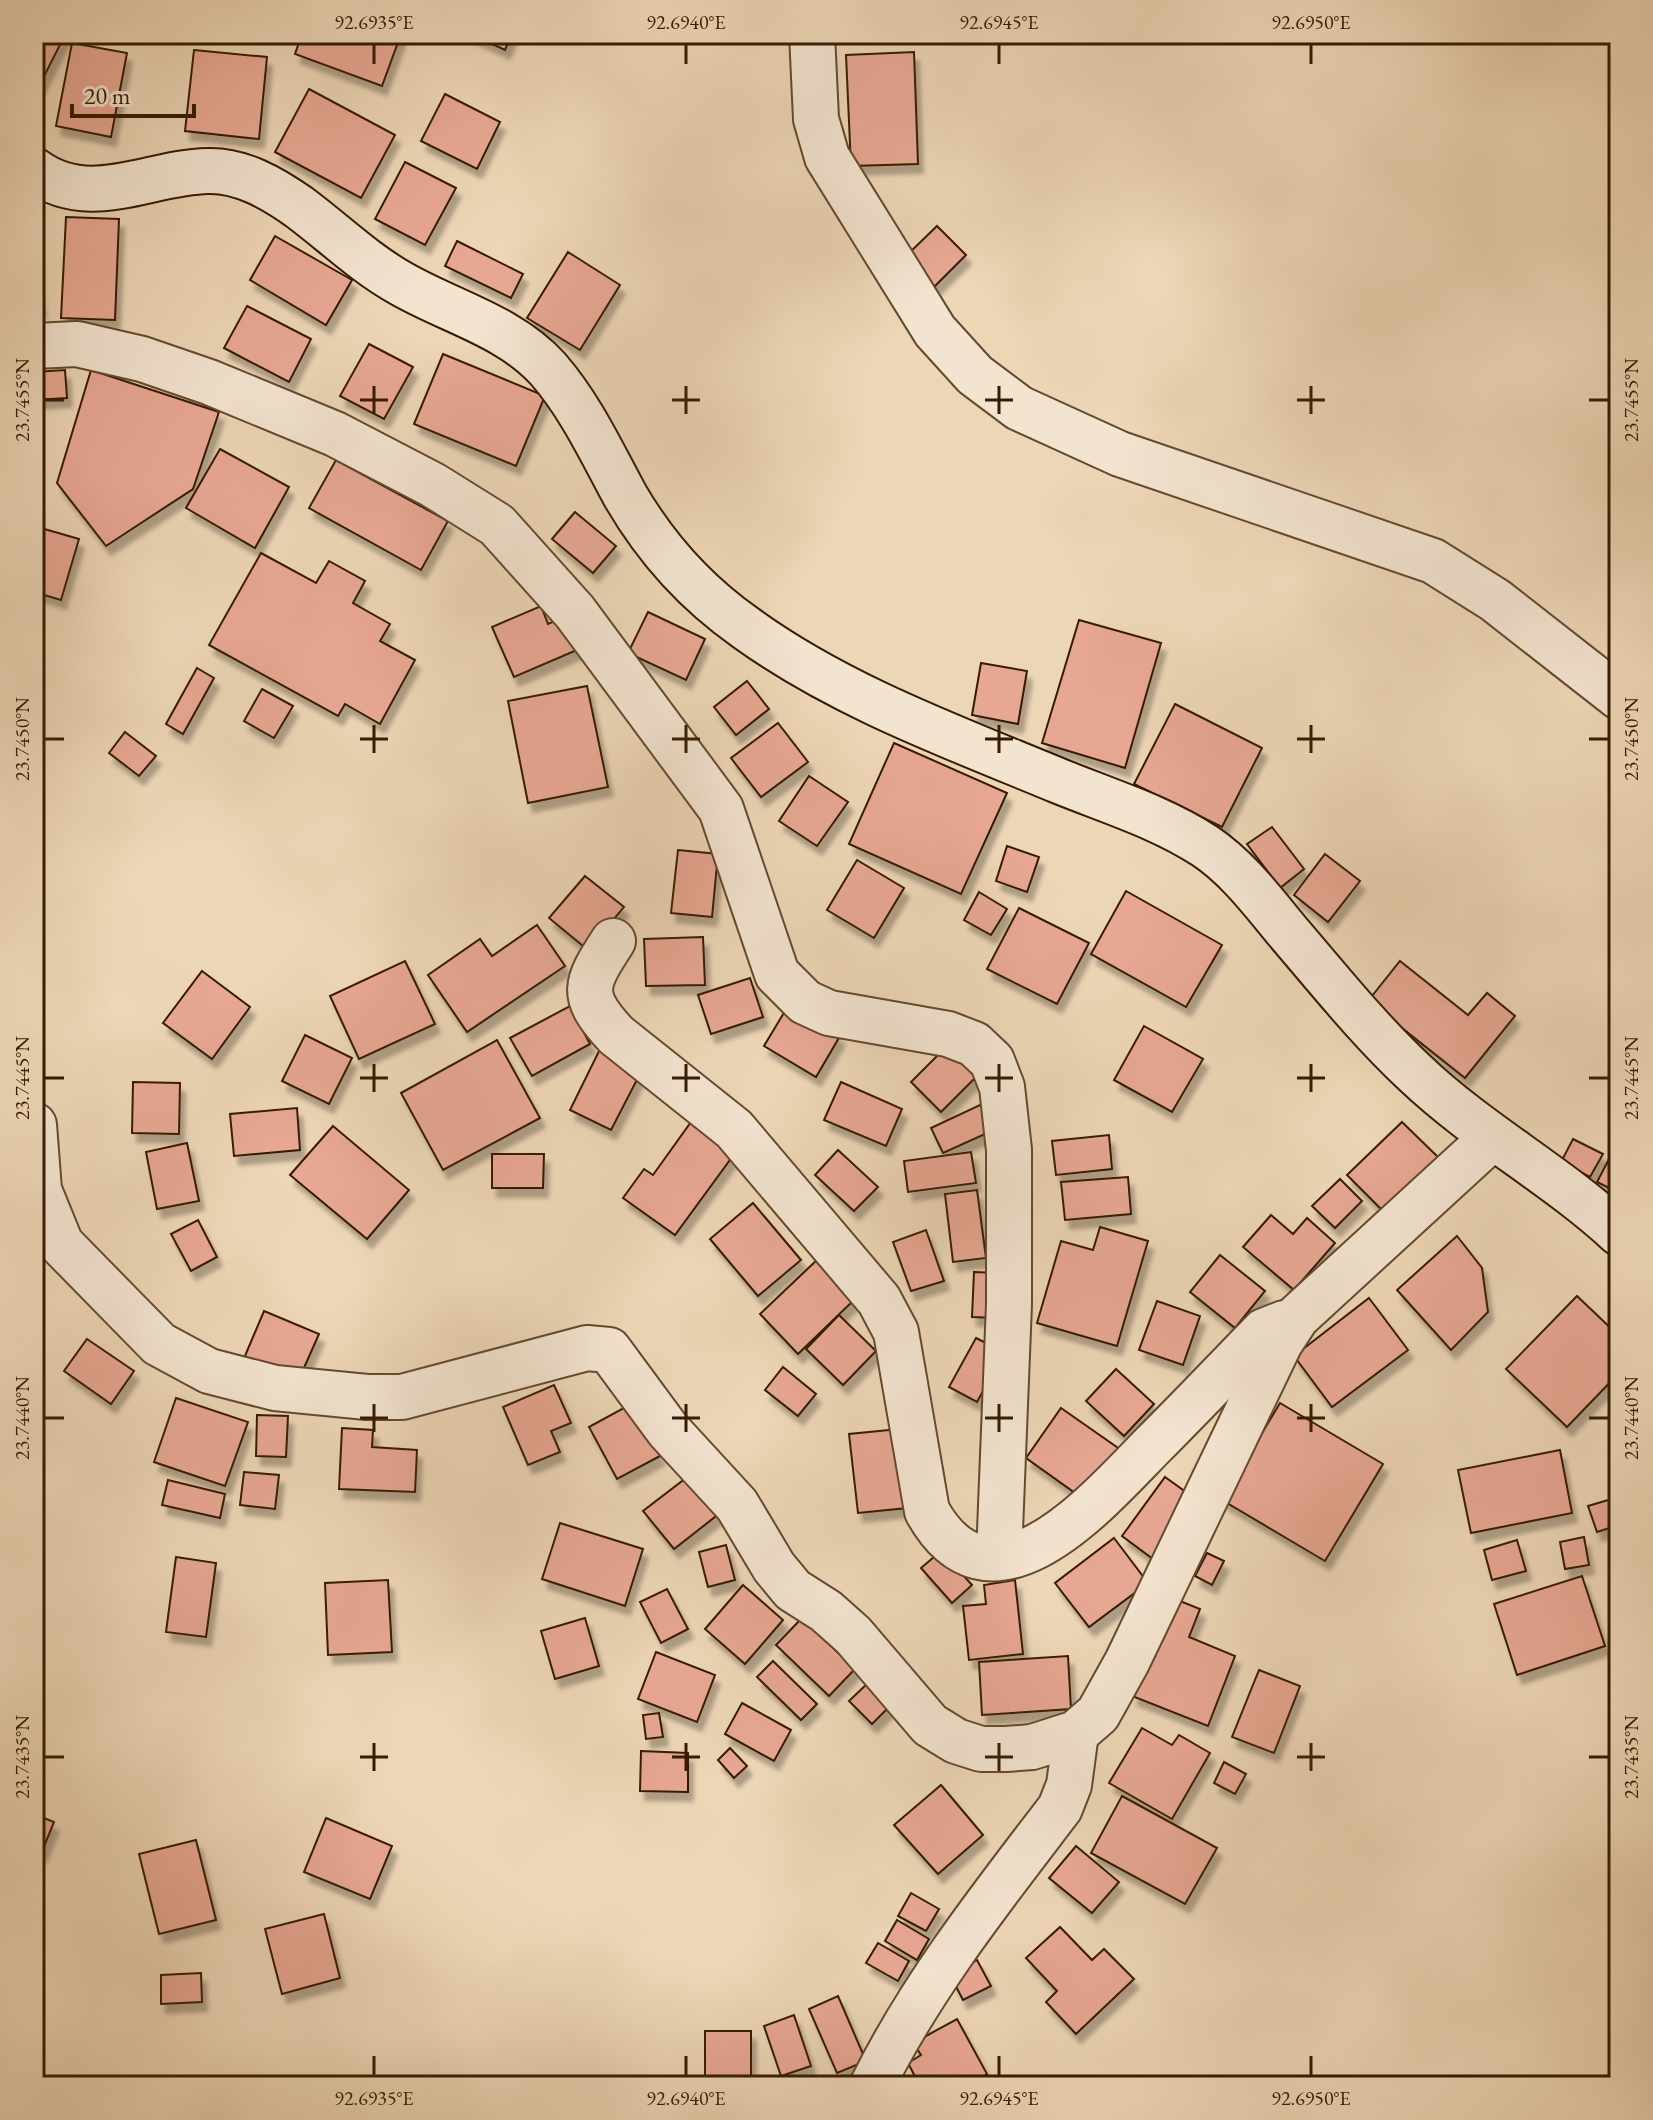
<svg xmlns="http://www.w3.org/2000/svg" width="1653" height="2120" viewBox="0 0 1653 2120" font-family="'EB Garamond',serif">
  <style>
    .building { fill: #e8a793; stroke: #351c00; stroke-width: 2; filter: url(#shadow) }
    .lines { fill: none; stroke-linecap: round; stroke-linejoin: round }
    .street-casing { stroke: #634a2e; stroke-width: 48 }
    .secondary-casing { stroke: #351c00; stroke-width: 48 }
    .street { stroke: #f3e4d0; stroke-width: 44 }
    .secondary { stroke: #f3e4d0; stroke-width: 44 }
    .ticks { fill: none; stroke: #351c00; stroke-width: 3 }
    .neatline { fill: none; stroke: #351c00; stroke-width: 3 }
    .ticks-label { font-size: 20px; text-anchor: middle; fill: #351c00 }
  </style>
  <defs>
    <filter id="shadow"><feDropShadow dx="5" dy="9" stdDeviation="2" flood-color="#0004"/></filter>
  </defs>
  <rect width="100%" height="100%" fill="#edd6b6"/>
  <filter id="stains"><feTurbulence type="fractalNoise" baseFrequency=".0025" numOctaves="4"/><feColorMatrix values="0 0 0 0 .2 0 0 0 0 .09 0 0 0 0 .02 0 0 0 .5 -.17"/></filter>
  <radialGradient id="worn" r=".72"><stop offset=".6" stop-color="#630" stop-opacity="0"/><stop offset="1" stop-color="#630" stop-opacity=".3"/></radialGradient>
  <g class="building">
    <polygon points="34,34 65,35 36,92 34,91"/>
    <polygon points="302,34 401,34 382,86 295,54"/>
    <polygon points="470,34 512,34 505,50"/>
    <polygon points="72,43 127,53 111,137 56,126"/>
    <polygon points="194,50 267,57 259,139 185,131"/>
    <polygon points="914,52 918,164 851,166 846,55"/>
    <polygon points="309,89 395,135 361,198 275,152"/>
    <polygon points="445,94 500,122 477,169 421,141"/>
    <polygon points="405,162 456,188 425,245 375,219"/>
    <polygon points="66,217 119,219 115,320 61,318"/>
    <polygon points="937,226 966,255 932,289 903,259"/>
    <polygon points="275,236 352,280 326,325 250,280"/>
    <polygon points="457,241 523,274 511,298 445,266"/>
    <polygon points="568,252 620,285 580,350 527,318"/>
    <polygon points="34,270 41,308 34,310"/>
    <polygon points="247,306 311,339 289,382 224,348"/>
    <polygon points="369,344 413,367 384,419 340,396"/>
    <polygon points="443,354 545,396 516,466 414,424"/>
    <polygon points="65,370 67,398 34,400 34,372"/>
    <polygon points="91,370 219,412 193,489 106,546 57,483"/>
    <polygon points="220,449 289,487 255,548 186,508"/>
    <polygon points="336,460 448,521 421,570 309,508"/>
    <polygon points="575,512 616,546 593,573 552,539"/>
    <polygon points="34,526 79,539 61,600 34,592"/>
    <polygon points="261,553 316,583 329,561 365,581 353,603 390,624 380,641 415,660 380,724 345,704 338,716 209,645"/>
    <polygon points="541,606 548,624 562,618 577,650 514,677 492,627"/>
    <polygon points="648,612 705,639 686,680 628,653"/>
    <polygon points="1079,620 1161,643 1125,768 1042,743"/>
    <polygon points="981,663 1027,671 1018,724 972,715"/>
    <polygon points="197,668 214,678 183,734 166,724"/>
    <polygon points="747,681 769,709 736,735 714,707"/>
    <polygon points="587,686 608,787 528,803 508,701"/>
    <polygon points="262,689 293,706 274,738 244,721"/>
    <polygon points="1175,704 1262,748 1222,827 1134,784"/>
    <polygon points="778,723 808,762 761,797 731,758"/>
    <polygon points="125,732 156,756 139,776 109,753"/>
    <polygon points="894,743 1007,793 961,894 849,844"/>
    <polygon points="809,776 848,802 817,846 779,821"/>
    <polygon points="1272,827 1304,869 1280,888 1247,844"/>
    <polygon points="1007,846 1039,857 1027,892 996,881"/>
    <polygon points="678,850 718,854 712,917 671,913"/>
    <polygon points="1325,854 1360,881 1328,922 1294,895"/>
    <polygon points="857,860 904,888 874,938 827,910"/>
    <polygon points="585,876 624,907 588,950 549,918"/>
    <polygon points="1126,891 1222,945 1186,1007 1091,954"/>
    <polygon points="979,892 1007,909 991,935 964,920"/>
    <polygon points="1019,908 1089,943 1057,1004 987,969"/>
    <polygon points="537,925 565,966 467,1032 428,975 480,939 492,956"/>
    <polygon points="703,937 705,985 646,986 644,939"/>
    <polygon points="405,961 435,1024 359,1059 330,996"/>
    <polygon points="1400,961 1468,1015 1487,993 1515,1016 1465,1078 1368,1001"/>
    <polygon points="202,971 250,1007 212,1059 163,1023"/>
    <polygon points="750,978 763,1017 711,1034 698,995"/>
    <polygon points="570,1006 590,1044 532,1076 510,1038"/>
    <polygon points="788,1006 840,1036 816,1077 764,1046"/>
    <polygon points="1144,1026 1203,1059 1172,1112 1114,1080"/>
    <polygon points="305,1035 352,1058 329,1104 282,1081"/>
    <polygon points="497,1040 540,1118 443,1170 401,1093"/>
    <polygon points="946,1047 976,1077 941,1112 911,1082"/>
    <polygon points="600,1049 642,1070 611,1130 570,1110"/>
    <polygon points="133,1082 180,1083 179,1134 132,1133"/>
    <polygon points="841,1082 902,1109 886,1146 824,1120"/>
    <polygon points="982,1104 994,1130 943,1153 931,1128"/>
    <polygon points="297,1108 300,1150 234,1156 230,1114"/>
    <polygon points="691,1122 735,1153 675,1235 623,1198 644,1169 653,1175"/>
    <polygon points="1402,1122 1442,1161 1387,1215 1347,1175"/>
    <polygon points="333,1126 409,1190 367,1239 290,1175"/>
    <polygon points="1109,1135 1112,1169 1056,1175 1052,1141"/>
    <polygon points="1573,1139 1603,1154 1590,1177 1561,1162"/>
    <polygon points="1619,1140 1619,1193 1597,1182"/>
    <polygon points="187,1143 199,1201 157,1209 146,1152"/>
    <polygon points="838,1150 878,1187 854,1211 815,1175"/>
    <polygon points="971,1152 976,1183 908,1192 904,1161"/>
    <polygon points="492,1154 544,1154 543,1188 492,1188"/>
    <polygon points="1128,1177 1131,1214 1065,1220 1061,1182"/>
    <polygon points="1340,1179 1362,1201 1335,1228 1312,1206"/>
    <polygon points="977,1190 986,1258 953,1262 945,1194"/>
    <polygon points="753,1203 801,1260 758,1296 710,1239"/>
    <polygon points="1271,1215 1293,1234 1307,1218 1335,1243 1294,1290 1243,1247"/>
    <polygon points="198,1220 217,1257 191,1271 171,1234"/>
    <polygon points="1100,1227 1148,1241 1117,1346 1037,1323 1061,1241 1093,1250"/>
    <polygon points="926,1230 944,1281 911,1291 893,1242"/>
    <polygon points="1457,1236 1482,1268 1488,1312 1451,1350 1397,1290"/>
    <polygon points="1220,1255 1265,1291 1235,1328 1190,1292"/>
    <polygon points="819,1258 856,1298 798,1354 760,1314"/>
    <polygon points="974,1272 999,1273 998,1318 972,1317"/>
    <polygon points="1577,1296 1619,1336 1619,1373 1567,1427 1506,1369"/>
    <polygon points="1369,1298 1408,1350 1332,1407 1294,1356"/>
    <polygon points="1157,1301 1200,1316 1183,1365 1139,1350"/>
    <polygon points="264,1311 319,1334 296,1386 242,1363"/>
    <polygon points="839,1315 876,1351 843,1385 806,1349"/>
    <polygon points="976,1338 1004,1352 977,1402 949,1387"/>
    <polygon points="87,1339 134,1371 111,1404 64,1371"/>
    <polygon points="783,1367 816,1394 798,1416 765,1390"/>
    <polygon points="1116,1369 1154,1404 1124,1436 1086,1401"/>
    <polygon points="554,1385 571,1423 551,1431 560,1452 528,1465 503,1407"/>
    <polygon points="176,1398 248,1422 225,1486 154,1462"/>
    <polygon points="1280,1403 1383,1464 1325,1561 1222,1500"/>
    <polygon points="631,1404 660,1456 617,1479 589,1427"/>
    <polygon points="1061,1408 1121,1450 1085,1500 1026,1458"/>
    <polygon points="257,1415 288,1416 286,1457 256,1456"/>
    <polygon points="342,1428 373,1430 372,1447 417,1450 415,1492 339,1489"/>
    <polygon points="899,1429 907,1508 858,1513 849,1434"/>
    <polygon points="1560,1450 1572,1513 1471,1533 1458,1470"/>
    <polygon points="244,1472 279,1475 275,1509 240,1505"/>
    <polygon points="690,1475 720,1513 674,1549 643,1511"/>
    <polygon points="1165,1477 1197,1500 1153,1559 1122,1536"/>
    <polygon points="168,1480 225,1494 220,1518 162,1505"/>
    <polygon points="1615,1498 1619,1525 1597,1532 1588,1506"/>
    <polygon points="560,1523 643,1549 625,1606 542,1579"/>
    <polygon points="1584,1537 1589,1565 1565,1569 1560,1542"/>
    <polygon points="1114,1538 1148,1583 1089,1627 1055,1583"/>
    <polygon points="1517,1540 1526,1571 1492,1580 1484,1550"/>
    <polygon points="726,1545 735,1580 708,1587 699,1552"/>
    <polygon points="941,1551 972,1585 952,1603 921,1568"/>
    <polygon points="1207,1553 1224,1561 1212,1585 1195,1576"/>
    <polygon points="176,1557 216,1563 206,1637 166,1632"/>
    <polygon points="1582,1576 1605,1646 1517,1675 1494,1604"/>
    <polygon points="388,1580 392,1652 328,1655 325,1583"/>
    <polygon points="1015,1580 1023,1654 969,1660 963,1606 986,1604 984,1585"/>
    <polygon points="743,1585 783,1620 745,1664 705,1629"/>
    <polygon points="667,1589 688,1629 661,1643 640,1602"/>
    <polygon points="1170,1597 1200,1609 1189,1637 1235,1656 1208,1726 1132,1696"/>
    <polygon points="585,1618 599,1666 555,1679 541,1631"/>
    <polygon points="802,1618 855,1669 829,1696 776,1645"/>
    <polygon points="656,1652 715,1675 697,1722 638,1699"/>
    <polygon points="1068,1656 1071,1709 982,1715 979,1662"/>
    <polygon points="773,1661 817,1704 801,1720 757,1677"/>
    <polygon points="1259,1670 1300,1686 1274,1753 1232,1737"/>
    <polygon points="869,1682 891,1705 872,1724 849,1701"/>
    <polygon points="742,1703 791,1730 774,1761 725,1734"/>
    <polygon points="659,1713 663,1737 646,1739 643,1715"/>
    <polygon points="1142,1728 1172,1745 1179,1735 1210,1753 1172,1819 1109,1783"/>
    <polygon points="730,1748 747,1766 734,1778 718,1760"/>
    <polygon points="641,1751 688,1753 688,1792 640,1791"/>
    <polygon points="1224,1762 1246,1774 1235,1794 1214,1783"/>
    <polygon points="941,1785 983,1835 938,1874 894,1825"/>
    <polygon points="1122,1796 1217,1848 1185,1904 1091,1853"/>
    <polygon points="34,1814 54,1822 41,1854 34,1851"/>
    <polygon points="326,1818 392,1846 370,1899 304,1872"/>
    <polygon points="196,1840 216,1920 159,1934 139,1854"/>
    <polygon points="1076,1846 1119,1882 1092,1913 1049,1878"/>
    <polygon points="911,1893 939,1909 926,1931 898,1916"/>
    <polygon points="324,1914 340,1978 282,1994 265,1929"/>
    <polygon points="897,1920 929,1939 917,1960 885,1941"/>
    <polygon points="1060,1927 1092,1960 1104,1949 1134,1979 1076,2034 1046,2002 1057,1991 1026,1958"/>
    <polygon points="878,1943 909,1961 898,1981 866,1963"/>
    <polygon points="977,1960 991,1986 963,2000 950,1975"/>
    <polygon points="201,1973 202,2002 161,2004 161,1975"/>
    <polygon points="838,1996 866,2061 837,2073 809,2009"/>
    <polygon points="794,2015 811,2066 781,2076 764,2026"/>
    <polygon points="957,2019 987,2074 966,2086 920,2086 908,2063 921,2055 913,2043"/>
    <polygon points="705,2031 751,2031 751,2084 705,2085"/>
  </g>
  <g class="lines">
    <g class="street-casing">
      <g id="street">
        <polyline points="812,34 816,119 827,157 935,331 975,375 1019,408 1120,454 1433,561 1495,600 1619,697"/>
        <polyline points="34,346 77,344 142,359 209,382 335,434 433,485 497,525 575,612 721,809 777,974 805,1002 829,1013 948,1034 974,1044 992,1061 1002,1087 1009,1150 1009,1304 999,1556"/>
        <path d="M613,941C585,984 579,995 616,1035L734,1129L879,1300L896,1332L927,1511C991,1627 1098,1501 1153,1445C1190,1408 1227,1369 1264,1331L1284,1323"/>
        <polyline points="34,1125 39,1190 61,1244 159,1344 209,1371 275,1388 367,1397 402,1397 587,1348 609,1350 668,1430 737,1505 774,1567 793,1590 826,1611 853,1635 930,1725 956,1741 981,1749 1006,1749 1032,1747 1076,1733 1098,1714 1127,1662 1280,1343 1297,1317 1492,1138"/>
        <path d="M872,2086C922,1985 992,1897 1060,1808L1069,1785L1076,1733"/>
      </g>
    </g>
    <g class="secondary-casing">
      <path id="secondary" d="M34,170C90,211 148,172 208,171C241,170 272,188 299,207C334,233 364,263 402,284C451,312 509,326 548,369C581,407 602,453 626,497C657,550 696,593 746,628C840,696 953,737 1059,781C1108,801 1161,817 1205,846C1238,868 1263,902 1288,932C1329,980 1369,1030 1415,1073C1478,1133 1555,1174 1619,1233"/>
    </g>
    <use href="#street" class="street"/>
    <use href="#secondary" class="secondary"/>
  </g>
  <path class="ticks" d="M374,44V64M686,44V64M999,44V64M1311,44V64M374,386V414M686,386V414M999,386V414M1311,386V414M44,400H64M360,400H388M672,400H700M985,400H1013M1297,400H1325M1589,400H1609M374,725V753M686,725V753M999,725V753M1311,725V753M44,739H64M360,739H388M672,739H700M985,739H1013M1297,739H1325M1589,739H1609M374,1064V1092M686,1064V1092M999,1064V1092M1311,1064V1092M44,1078H64M360,1078H388M672,1078H700M985,1078H1013M1297,1078H1325M1589,1078H1609M374,1404V1432M686,1404V1432M999,1404V1432M1311,1404V1432M44,1418H64M360,1418H388M672,1418H700M985,1418H1013M1297,1418H1325M1589,1418H1609M374,1743V1771M686,1743V1771M999,1743V1771M1311,1743V1771M44,1757H64M360,1757H388M672,1757H700M985,1757H1013M1297,1757H1325M1589,1757H1609M374,2056V2076M686,2056V2076M999,2056V2076M1311,2056V2076"/>
  <rect width="1653" height="2120" fill="none" stroke="#edd6b6" stroke-width="88"/>
  <path d="M72 104v12h122v-12" fill="none" stroke="#351c00" stroke-width="4"/>
  <text x="84" y="104" font-size="24" fill="#351c00" stroke="#f3e4d0" stroke-width="6" paint-order="stroke">20 m</text>
  <rect x="44" y="44" width="1565" height="2032" class="neatline"/>
  <g class="ticks-label">
    <text x="374" y="29">92.6935°E</text>
    <text x="686" y="29">92.6940°E</text>
    <text x="999" y="29">92.6945°E</text>
    <text x="1311" y="29">92.6950°E</text>
    <text transform="translate(22 400) rotate(-90)" y="7">23.7455°N</text>
    <text transform="translate(1631 400) rotate(-90)" y="7">23.7455°N</text>
    <text transform="translate(22 739) rotate(-90)" y="7">23.7450°N</text>
    <text transform="translate(1631 739) rotate(-90)" y="7">23.7450°N</text>
    <text transform="translate(22 1078) rotate(-90)" y="7">23.7445°N</text>
    <text transform="translate(1631 1078) rotate(-90)" y="7">23.7445°N</text>
    <text transform="translate(22 1418) rotate(-90)" y="7">23.7440°N</text>
    <text transform="translate(1631 1418) rotate(-90)" y="7">23.7440°N</text>
    <text transform="translate(22 1757) rotate(-90)" y="7">23.7435°N</text>
    <text transform="translate(1631 1757) rotate(-90)" y="7">23.7435°N</text>
    <text x="374" y="2105">92.6935°E</text>
    <text x="686" y="2105">92.6940°E</text>
    <text x="999" y="2105">92.6945°E</text>
    <text x="1311" y="2105">92.6950°E</text>
  </g>
  <rect width="100%" height="100%" filter="url(#stains)"/>
  <rect width="100%" height="100%" fill="url(#worn)"/>
</svg>
